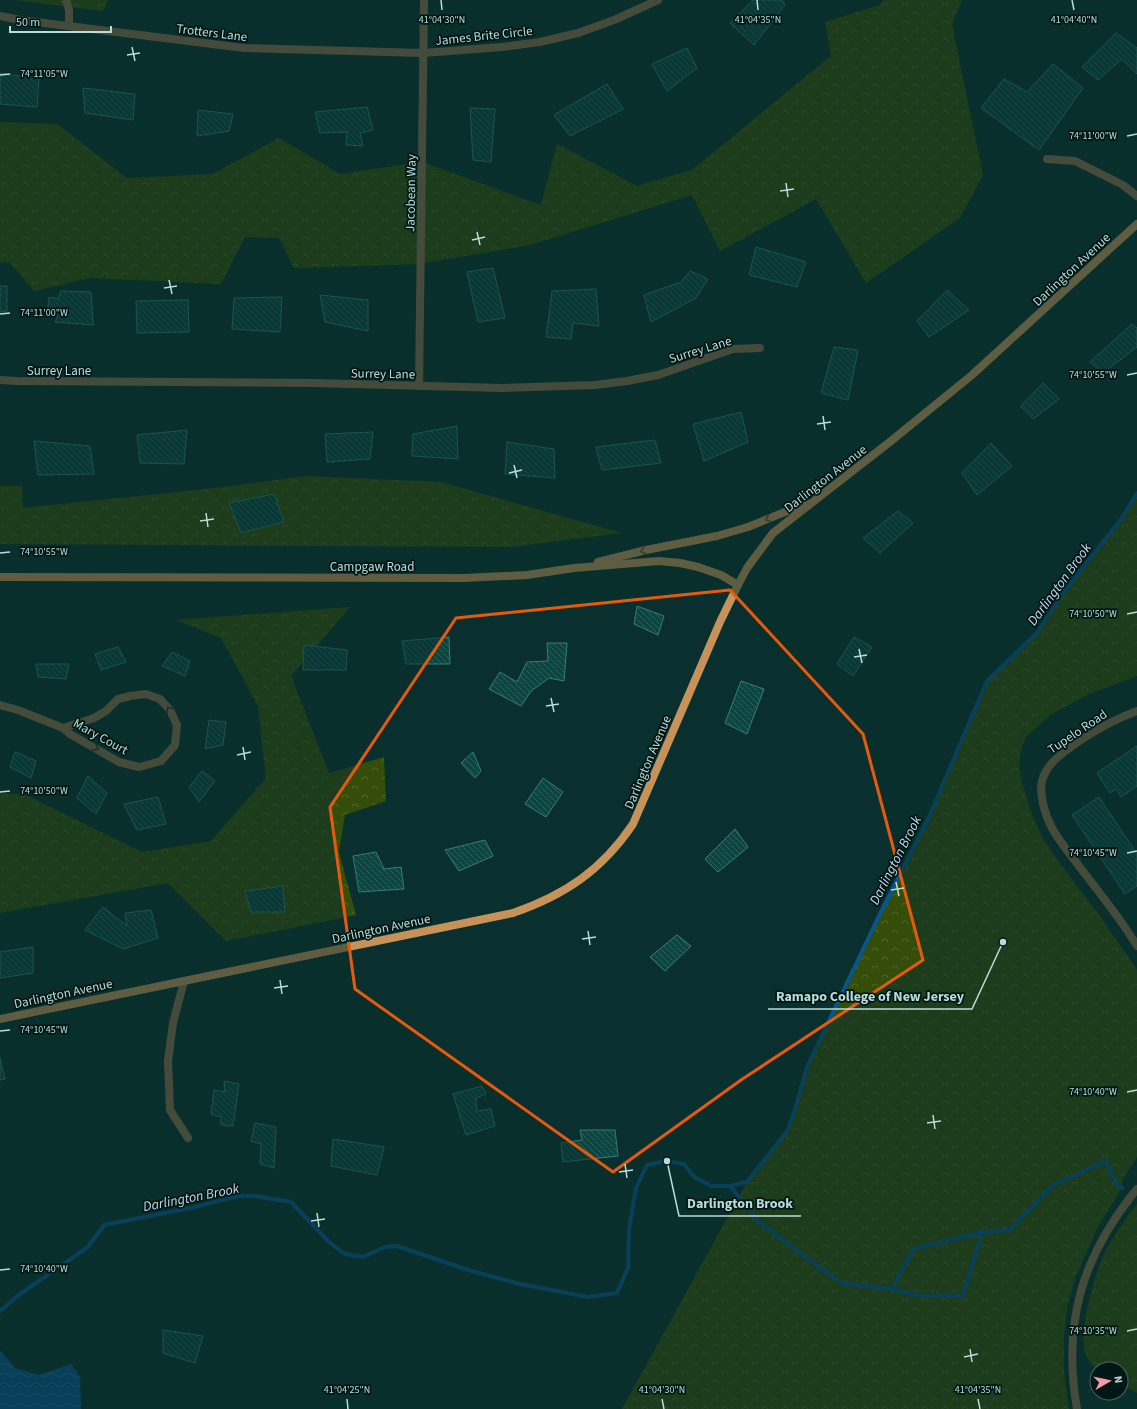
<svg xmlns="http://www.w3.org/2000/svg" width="1137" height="1409" viewBox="0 0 1137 1409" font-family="'Source Sans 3',sans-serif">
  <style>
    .forest { fill: url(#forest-crowns) }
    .park { fill: url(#park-tufts) }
    .water { fill: url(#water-waves) }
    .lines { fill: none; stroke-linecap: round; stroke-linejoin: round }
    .stream { stroke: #08558e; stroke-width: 4 }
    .building { fill: url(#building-back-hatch); stroke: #367d77 }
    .service { stroke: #8d6d4a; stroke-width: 8 }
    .minor { stroke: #8d6d4a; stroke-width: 8 }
    .secondary { stroke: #c69259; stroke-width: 8 }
    .oneway { stroke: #635437 }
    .oneway2 { stroke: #313528 }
    .marked { fill: none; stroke: #e8590c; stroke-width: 3; stroke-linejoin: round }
    .ticks { fill: none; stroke: #badcd8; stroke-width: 1.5 }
    .labels { text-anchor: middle; stroke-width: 3.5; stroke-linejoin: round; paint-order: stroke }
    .street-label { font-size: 13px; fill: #badcd8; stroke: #001715 }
    .water-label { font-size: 14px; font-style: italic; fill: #c5d9ed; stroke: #001715 }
    .ticks-label { font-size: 10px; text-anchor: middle; fill: #badcd8; stroke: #001715; stroke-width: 3.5; stroke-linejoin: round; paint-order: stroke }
    .leader { fill: none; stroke: #badcd8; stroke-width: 1.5 }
    .callout-dot { fill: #badcd8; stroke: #001715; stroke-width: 1.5 }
    .callout-label { font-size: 14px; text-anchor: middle; font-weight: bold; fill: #badcd8; stroke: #001715; stroke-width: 3.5; stroke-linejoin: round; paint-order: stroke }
  </style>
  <defs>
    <pattern id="forest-crowns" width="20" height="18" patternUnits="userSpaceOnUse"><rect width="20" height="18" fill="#344d08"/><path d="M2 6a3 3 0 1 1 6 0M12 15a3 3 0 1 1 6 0" fill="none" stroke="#4f662b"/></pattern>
    <pattern id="park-tufts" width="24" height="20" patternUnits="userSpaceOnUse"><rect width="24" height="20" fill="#344d08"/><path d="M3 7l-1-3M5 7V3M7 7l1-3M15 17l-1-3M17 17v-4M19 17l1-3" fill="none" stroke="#4f662b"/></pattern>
    <pattern id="water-waves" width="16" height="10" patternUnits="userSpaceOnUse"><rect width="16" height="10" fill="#08558e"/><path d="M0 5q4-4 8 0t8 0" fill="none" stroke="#2a6d9d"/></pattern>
    <pattern id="building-back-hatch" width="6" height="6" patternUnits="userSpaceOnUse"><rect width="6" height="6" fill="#0a4541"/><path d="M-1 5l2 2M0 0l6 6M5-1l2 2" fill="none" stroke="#2c5f5c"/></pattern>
  </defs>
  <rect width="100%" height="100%" fill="#09302e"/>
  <g class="forest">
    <polygon points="884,0 962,0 952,25 983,175 960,218 866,283 816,199 720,251 692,195 530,245 419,264 294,268 279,238 245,237 221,284 90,278 34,291 9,262 0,263 0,122 57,124 127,178 213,174 279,138 340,174 422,162 541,205 557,144 637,186 692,170 831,56 825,22 880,5"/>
    <polygon points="306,476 441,482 622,533 511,547 0,544 0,486 22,486 23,508 216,488"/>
    <polygon points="1137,493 1137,676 1089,694 1050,715 1026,737 1021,749 1019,767 1022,783 1033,818 1043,838 1058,861 1100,916 1137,970 1137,1157 1124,1177 1119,1192 1097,1229 1075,1278 1067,1309 1064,1337 1064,1373 1069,1409 622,1409 747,1182 788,1130 798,1103 807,1067 877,920 929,817 987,681 1037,633 1063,593 1122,518"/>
    <polygon points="350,607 291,676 329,773 384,757 386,801 345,815 339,852 356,915 226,941 168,883 0,913 0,793 26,795 142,852 211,841 266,778 258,706 221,638 176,620"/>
    <path d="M1137,1204V1393L1121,1384V1369H1097C1091,1364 1087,1359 1085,1352C1078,1333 1096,1269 1106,1250C1115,1234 1125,1219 1137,1204Z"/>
  </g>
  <polygon class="park" points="15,0 108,0 103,11"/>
  <polygon class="water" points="1,1351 15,1368 39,1375 71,1364 80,1377 81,1409 0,1409 0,1353"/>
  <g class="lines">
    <g class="stream">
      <polyline points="730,1186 759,1222 841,1283 892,1289 913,1249 982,1232 1009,1230 1053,1185 1105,1161 1118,1186 1122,1188"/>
      <polyline points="892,1289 921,1296 963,1296 982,1232"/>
      <polyline points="0,1311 20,1294 88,1247 104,1225 195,1207 238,1196 255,1196 291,1202 330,1243 345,1254 363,1257 385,1247 397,1246 468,1270 520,1284 588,1297 617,1293 628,1268 629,1229 636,1188 647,1165 667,1161 684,1164 694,1177 711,1186 730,1186 747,1182 788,1130 797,1103 807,1067 877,920 929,817 987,681 1037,633 1063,593 1122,518 1137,493"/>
    </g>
  </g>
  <g class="building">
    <polygon points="753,0 782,0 785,5 754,45 730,23"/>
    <polygon points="1116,33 1137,48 1137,74 1122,59 1098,80 1082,67"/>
    <polygon points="687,48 697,68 667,91 652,64"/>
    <polygon points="1053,64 1083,88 1039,150 981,108 1004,79 1027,92"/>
    <polygon points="0,73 39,79 37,107 0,104"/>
    <polygon points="607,84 623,109 570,136 554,115"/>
    <polygon points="83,88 135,94 133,120 85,113"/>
    <polygon points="367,107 373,130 360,133 363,146 346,145 347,132 320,133 315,112"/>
    <polygon points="470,108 495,109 491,162 473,160"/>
    <polygon points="198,110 233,114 229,131 197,136"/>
    <polygon points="756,247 806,262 797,287 749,275"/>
    <polygon points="493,268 505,318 478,322 467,272"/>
    <polygon points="690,271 708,279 696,298 651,322 644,295 681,282"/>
    <polygon points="0,286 7,286 7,311 0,312"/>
    <polygon points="596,289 599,326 573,323 571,339 546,337 552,291"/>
    <polygon points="947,290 969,310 929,337 917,321"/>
    <polygon points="61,291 91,292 93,325 55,322 58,315 47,316 49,297 58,299"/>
    <polygon points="320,295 368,300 368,331 325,322"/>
    <polygon points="282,297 280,332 232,329 234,298"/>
    <polygon points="188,300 189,332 137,333 136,301"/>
    <polygon points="1132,324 1137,328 1137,347 1103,373 1090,362"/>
    <polygon points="834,347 858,350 848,400 821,393"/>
    <polygon points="1043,383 1059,399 1033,419 1021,406"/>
    <polygon points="741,412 748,442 704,461 693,424"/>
    <polygon points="457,426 458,459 412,456 413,434"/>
    <polygon points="187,430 184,464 140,463 137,435"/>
    <polygon points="373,432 370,459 327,462 325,434"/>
    <polygon points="655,440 661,463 602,470 596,447"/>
    <polygon points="34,441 90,446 94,474 38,475"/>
    <polygon points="507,442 554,449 555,478 505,474"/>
    <polygon points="991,443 1012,466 977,495 962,473"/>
    <polygon points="274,494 284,522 241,533 229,503"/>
    <polygon points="898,511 913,523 880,553 863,538"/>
    <polygon points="637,606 664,616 658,635 634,624"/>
    <polygon points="449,637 450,664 406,664 402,641"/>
    <polygon points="854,637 872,647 853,676 837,664"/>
    <polygon points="547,643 567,643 564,681 549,678 531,691 521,706 489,689 500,672 517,682 527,662 548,661"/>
    <polygon points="304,645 347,650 346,670 303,670"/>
    <polygon points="118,647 126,662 101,670 95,654"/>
    <polygon points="172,652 190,661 185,676 162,666"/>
    <polygon points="36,664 69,664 66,679 38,677"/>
    <polygon points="741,681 764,689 747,734 725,723"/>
    <polygon points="209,720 226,722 223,745 205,749"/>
    <polygon points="1137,746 1137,786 1121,797 1116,789 1110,793 1097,773"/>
    <polygon points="15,752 36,761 31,778 10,767"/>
    <polygon points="473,752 481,771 475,778 461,763"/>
    <polygon points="202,771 215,781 199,802 189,787"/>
    <polygon points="88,776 107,793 96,814 77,798"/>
    <polygon points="543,778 563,792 546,817 525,804"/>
    <polygon points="158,797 166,824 137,830 124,804"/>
    <polygon points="1099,797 1137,854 1137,886 1125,894 1072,815"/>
    <polygon points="735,829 748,847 718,872 705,859"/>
    <polygon points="485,840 493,856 459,871 445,850"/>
    <polygon points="376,852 384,869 401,867 404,889 359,892 353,856"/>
    <polygon points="283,886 285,912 251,912 245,891"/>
    <polygon points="103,907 127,926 125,913 151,910 158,938 123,949 85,930"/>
    <polygon points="677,935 691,946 665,971 650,957"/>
    <polygon points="33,947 33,973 0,978 0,952"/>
    <polygon points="0,1058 5,1079 0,1080"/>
    <polygon points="224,1081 239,1084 233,1126 221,1125 221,1117 211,1114 214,1090 225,1092"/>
    <polygon points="482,1086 486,1094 476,1098 477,1111 491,1109 495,1126 466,1135 453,1094"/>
    <polygon points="255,1123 276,1127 274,1168 260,1164 261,1144 251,1141"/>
    <polygon points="580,1130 615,1130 618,1156 563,1162 561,1143 582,1140"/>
    <polygon points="333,1139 384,1147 377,1175 331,1166"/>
    <polygon points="163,1330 203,1336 195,1363 163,1353"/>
  </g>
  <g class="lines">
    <g class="service">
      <polyline points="66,0 69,10 69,26"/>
      <polyline points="1047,159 1075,161 1123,185 1137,196"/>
      <polyline points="184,981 173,1023 168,1061 170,1110 188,1138"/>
    </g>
    <g class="minor">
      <polyline points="0,16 20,20 244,48 423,53 502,47 540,42 578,33 614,20 658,0"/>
      <polyline points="0,380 17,381 314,383 502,388 595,385 627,381 658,375 733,349 760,348"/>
      <polyline points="419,386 424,0"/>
      <polyline points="0,705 18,710 63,728 70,734 119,762 139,767 161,761 175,745 177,725 170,710 160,699 146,694 130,696 118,699 106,711 94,718 63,728"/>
      <path d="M1137,711C1115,719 1097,729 1078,742C1063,753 1047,762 1042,781C1039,795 1045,815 1052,828C1060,843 1072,856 1082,870C1101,895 1121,919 1137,946"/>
      <path d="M1077,1409C1062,1323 1082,1256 1137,1189"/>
    </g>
    <g class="secondary">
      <polyline points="598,562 646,550 717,536 748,527 807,503"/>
      <polyline points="0,577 464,578 527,575 574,568 659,561 680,563 698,567 721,575 738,585"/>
      <path d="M0,1019L513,913C565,895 602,870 633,824L720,622L738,585L747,568L773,533L891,441L972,375L1137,224"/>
    </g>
  </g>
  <defs><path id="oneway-chevron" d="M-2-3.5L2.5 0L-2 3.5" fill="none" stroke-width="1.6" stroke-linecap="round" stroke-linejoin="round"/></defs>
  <g class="oneway">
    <use href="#oneway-chevron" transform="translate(768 519) rotate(158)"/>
    <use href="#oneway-chevron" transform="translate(643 551) rotate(167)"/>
  </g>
  <g class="oneway2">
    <use href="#oneway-chevron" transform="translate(169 709) rotate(-124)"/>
    <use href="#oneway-chevron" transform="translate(96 748) rotate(29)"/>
  </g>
  <path d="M0 0H1137V1409H0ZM730,590L863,734L923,960L741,1080L613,1172L355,989L330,807L456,618Z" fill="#09302e" fill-opacity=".55" fill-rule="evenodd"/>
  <path class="marked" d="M730,590L863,734L923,960L741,1080L613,1172L355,989L330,807L456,618Z"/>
  <path class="ticks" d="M441,0L442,10M757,0L758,10M1072,0L1074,10M132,47L135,61M127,55L140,53M0,75L10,74M1127,136L1137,134M786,183L788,197M780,191L794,189M477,232L480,245M472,240L485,237M169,280L172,294M164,288L177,286M0,314L10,313M1127,375L1137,373M823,416L825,430M817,424L831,422M514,465L517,478M509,473L522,470M206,513L208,527M200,521L214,519M0,553L10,552M1127,614L1137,612M859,649L862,663M854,657L867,655M551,698L554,712M546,706L559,704M243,747L245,760M237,755L251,752M0,792L10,791M1127,853L1137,851M896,882L899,896M891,890L904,888M588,931L590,945M582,939L596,937M280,980L282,994M274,988L288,986M0,1031L10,1030M1127,1092L1137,1090M933,1115L935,1129M927,1123L941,1121M625,1164L627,1178M619,1172L633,1170M317,1213L319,1227M311,1221L325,1219M0,1270L10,1269M1127,1331L1137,1329M970,1349L972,1362M964,1357L978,1354M347,1399L348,1409M662,1399L664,1409M978,1399L980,1409"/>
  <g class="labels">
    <g class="street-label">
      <text transform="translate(212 32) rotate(7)" y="5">Trotters Lane</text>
      <text transform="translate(484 35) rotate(-6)" y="5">James Brite Circle</text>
      <text transform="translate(410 193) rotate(-89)" y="5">Jacobean Way</text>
      <text transform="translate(1071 269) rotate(-43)" y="5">Darlington Avenue</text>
      <text transform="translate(700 349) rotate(-17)" y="5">Surrey Lane</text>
      <text x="59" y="375">Surrey Lane</text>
      <text transform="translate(383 373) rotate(1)" y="5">Surrey Lane</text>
      <text transform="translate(825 478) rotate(-38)" y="5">Darlington Avenue</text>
      <text x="372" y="571">Campgaw Road</text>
      <text transform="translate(1077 731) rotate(-34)" y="5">Tupelo Road</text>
      <text transform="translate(101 736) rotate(29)" y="5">Mary Court</text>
      <text transform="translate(647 762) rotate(-67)" y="5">Darlington Avenue</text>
      <text transform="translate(381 928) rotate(-12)" y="5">Darlington Avenue</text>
      <text transform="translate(63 993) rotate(-12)" y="5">Darlington Avenue</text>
    </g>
    <g class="water-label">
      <text transform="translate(1059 584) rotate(-54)" y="5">Darlington Brook</text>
      <text transform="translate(895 860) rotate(-63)" y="5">Darlington Brook</text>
      <text transform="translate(191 1197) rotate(-11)" y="5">Darlington Brook</text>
    </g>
  </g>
  <g class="ticks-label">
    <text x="442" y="23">41°04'30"N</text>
    <text x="758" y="23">41°04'35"N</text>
    <text x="1074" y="23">41°04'40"N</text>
    <text x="44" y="77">74°11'05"W</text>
    <text x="1093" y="139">74°11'00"W</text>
    <text x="44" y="316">74°11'00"W</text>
    <text x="1093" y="378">74°10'55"W</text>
    <text x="44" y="555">74°10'55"W</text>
    <text x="1093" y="617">74°10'50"W</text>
    <text x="44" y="794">74°10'50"W</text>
    <text x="1093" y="856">74°10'45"W</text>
    <text x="44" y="1033">74°10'45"W</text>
    <text x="1093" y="1095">74°10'40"W</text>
    <text x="44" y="1272">74°10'40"W</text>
    <text x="1093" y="1334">74°10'35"W</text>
    <text x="347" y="1393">41°04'25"N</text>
    <text x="662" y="1393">41°04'30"N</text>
    <text x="978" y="1393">41°04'35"N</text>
  </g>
  <path class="leader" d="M1003 942L972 1009H768M667 1161L679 1216H801"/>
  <g class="callout-dot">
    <circle cx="1003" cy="942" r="4"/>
    <circle cx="667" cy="1161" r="4"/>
  </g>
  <g class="callout-label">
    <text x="870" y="1001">Ramapo College of New Jersey</text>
    <text x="740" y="1208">Darlington Brook</text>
  </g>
  <g transform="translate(1109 1381) rotate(81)"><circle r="19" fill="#001715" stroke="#4a6663"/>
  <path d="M0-3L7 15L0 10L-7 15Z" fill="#f39aaa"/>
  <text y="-6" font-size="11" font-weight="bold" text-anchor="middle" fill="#badcd8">N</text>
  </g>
  <path d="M10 26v6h101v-6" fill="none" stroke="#badcd8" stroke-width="2"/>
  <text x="16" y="26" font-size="12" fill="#badcd8" stroke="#001715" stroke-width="3" paint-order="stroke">50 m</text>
</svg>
